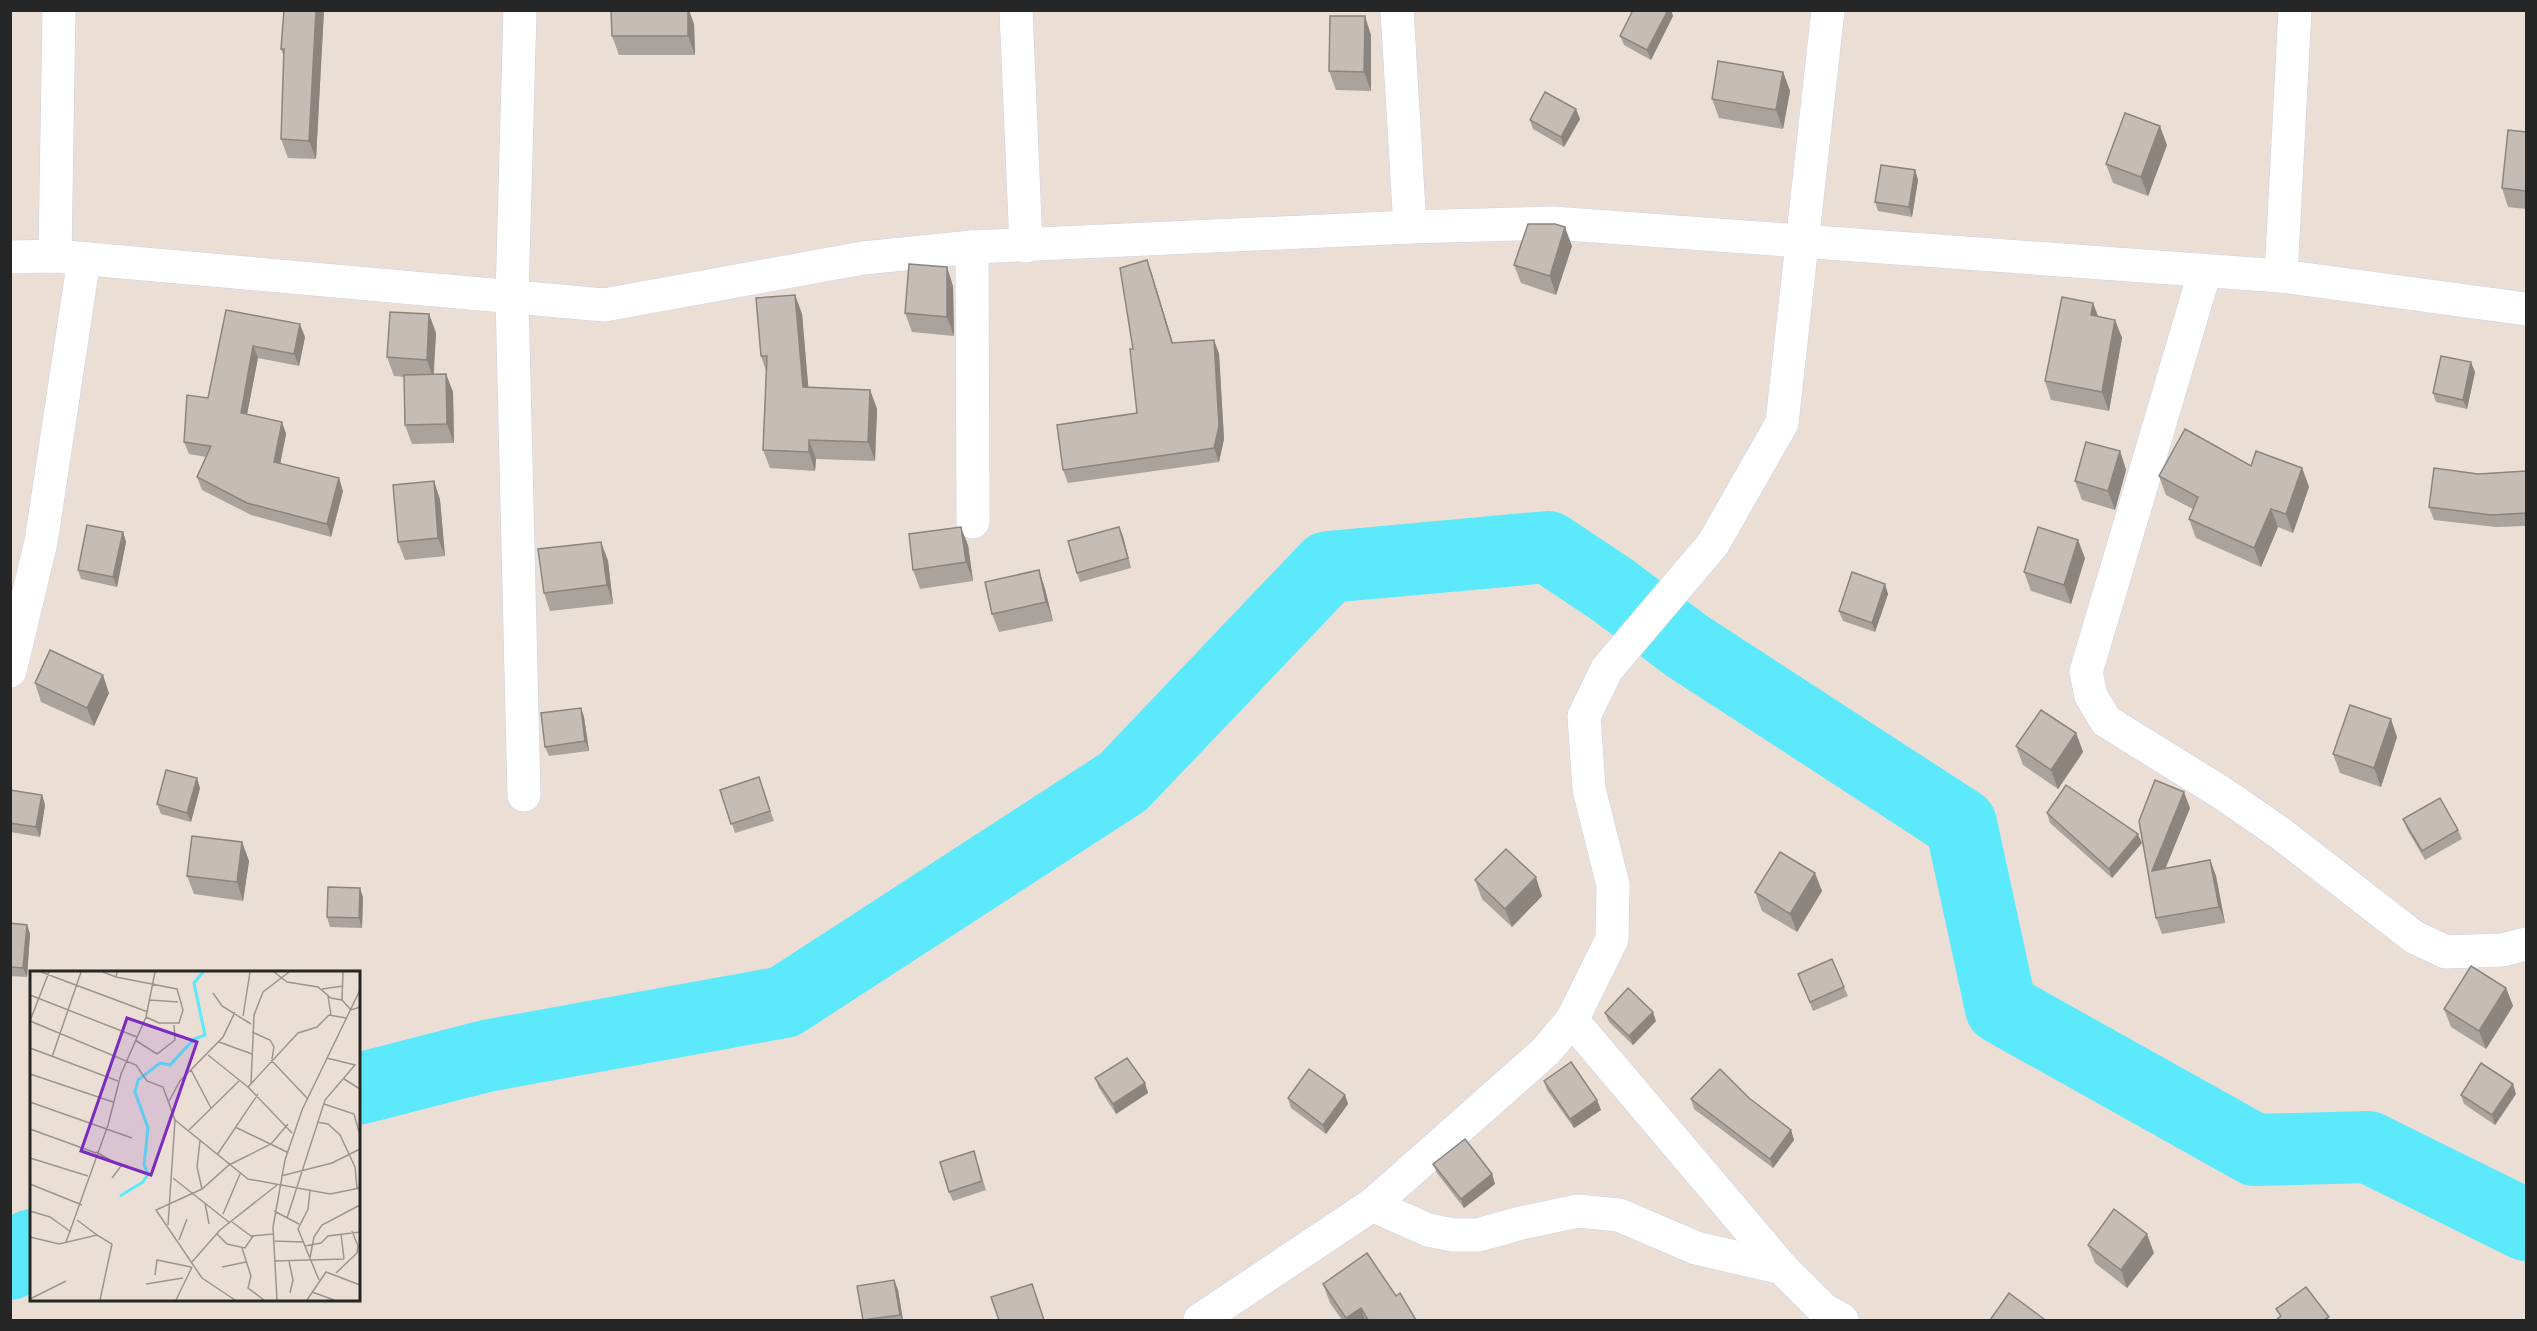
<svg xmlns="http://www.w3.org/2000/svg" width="2537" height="1331" viewBox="0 0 2537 1331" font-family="'Sofia Sans Condensed',sans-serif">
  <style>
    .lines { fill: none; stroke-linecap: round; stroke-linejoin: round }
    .river { stroke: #5be9fb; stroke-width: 72 }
    .street-casing { stroke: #cbd3e2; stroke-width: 34 }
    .street { stroke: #fff; stroke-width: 33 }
    .wall { fill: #aaa29d }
    .shaded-wall { fill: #8b847f }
    .building { fill: #c6bcb6; stroke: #8b847f; stroke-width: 1.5 }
    .inset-river { fill: none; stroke: #5be9fb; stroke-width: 3 }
    .inset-road { fill: none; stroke: #9c958f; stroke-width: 1.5 }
    .view { fill: #7b2cbf; fill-opacity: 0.15; stroke: #7b2cbf; stroke-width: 3 }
    .inset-edge { fill: none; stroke: #262626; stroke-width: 3 }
  </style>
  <rect width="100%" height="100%" fill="#ebdfd5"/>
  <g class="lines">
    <g class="river">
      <polyline points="358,1089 486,1056 784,1002 1123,782 1328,567 1548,547 1614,591 1687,646 1961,824 2001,1008 2255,1150 2368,1147 2526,1225"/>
      <polyline points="10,1264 32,1245"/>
    </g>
    <g class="street-casing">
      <g id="street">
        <polyline points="520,10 512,297 524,795"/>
        <polyline points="1016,10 1026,246"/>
        <polyline points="1397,10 1410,227"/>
        <polyline points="972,247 973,522"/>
        <polyline points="55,256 59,10"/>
        <polyline points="10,257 55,256 604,305 863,258 972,247 1410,227 1553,223 2281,276 2526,309"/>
        <polyline points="2205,271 2086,672 2091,696 2106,721 2222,793 2280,833 2414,937 2446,952 2502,950 2526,944"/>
        <polyline points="2281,276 2295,10"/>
        <polyline points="10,671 41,542 84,259"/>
        <polyline points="1572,1020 1782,1268 1823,1309 1842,1320"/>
        <polyline points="1372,1205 1428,1230 1453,1235 1478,1235 1521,1223 1578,1211 1619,1215 1696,1248 1782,1268"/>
        <polyline points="1200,1320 1372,1205 1545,1052 1572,1020 1612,939 1613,885 1589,789 1584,716 1607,669 1713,544 1782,423 1828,10"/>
      </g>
    </g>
    <use href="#street" class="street"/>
  </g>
  <g class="wall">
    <polygon points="284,10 324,10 316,159 288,158 281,139 284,56 281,49"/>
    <polygon points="1633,10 1671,10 1673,16 1651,60 1624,45 1620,36"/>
    <polygon points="694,24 695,55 619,55 612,36"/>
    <polygon points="1371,35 1371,91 1336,90 1329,71"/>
    <polygon points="1783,72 1790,91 1783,129 1719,118 1712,99"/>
    <polygon points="1580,119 1564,147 1533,129 1530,120"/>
    <polygon points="2526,132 2526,209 2508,207 2502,188"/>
    <polygon points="2167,145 2148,196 2113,183 2106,164"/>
    <polygon points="1915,170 1918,180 1912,217 1878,211 1875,202"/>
    <polygon points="1572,246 1556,295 1521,283 1514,265"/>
    <polygon points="1147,260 1173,343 1214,340 1219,354 1224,439 1219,462 1068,483 1063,470 1137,413 1133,349"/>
    <polygon points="953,286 954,336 912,332 905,313"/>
    <polygon points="795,295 802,314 808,387 870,390 877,409 875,461 816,459 815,471 770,468 763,450 766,371 761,356"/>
    <polygon points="2093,303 2098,316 2115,320 2122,338 2109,411 2051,400 2045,381"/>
    <polygon points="226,310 305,337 299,366 258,358 247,414 282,422 286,434 280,464 343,491 331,537 251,515 202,490 197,477 206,457 189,454 184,442 208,398"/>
    <polygon points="429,314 436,333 434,374 446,374 453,392 454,443 412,444 405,425 404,377 394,376 387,357"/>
    <polygon points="2475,372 2467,409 2436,402 2433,393"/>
    <polygon points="2120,451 2126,470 2115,510 2082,500 2075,481"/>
    <polygon points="2251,466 2302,468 2309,487 2293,533 2278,527 2261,567 2196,538 2189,519 2193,509 2166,495 2159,476"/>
    <polygon points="2526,471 2526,526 2496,527 2434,520 2429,507 2478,474"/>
    <polygon points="434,481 440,500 445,556 405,560 398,542"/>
    <polygon points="1119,527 1131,568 1080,582 1077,573"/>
    <polygon points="123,532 126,542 117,587 81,579 78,570"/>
    <polygon points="601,542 608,561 613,604 550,611 544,593"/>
    <polygon points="968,545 973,581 920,589 913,570"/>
    <polygon points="2085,558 2071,604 2031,591 2024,572"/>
    <polygon points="1039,570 1045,589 1053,621 999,632 992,614"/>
    <polygon points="1885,584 1888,594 1875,632 1843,621 1839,611"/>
    <polygon points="35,683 109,693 94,726 41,702"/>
    <polygon points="581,708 584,717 589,751 549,756 545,747"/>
    <polygon points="2076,733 2083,752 2058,789 2023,765 2016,746"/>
    <polygon points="2397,737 2381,787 2340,773 2333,754"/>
    <polygon points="759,777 774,821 735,833 720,790"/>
    <polygon points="200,788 191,822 161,814 157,804"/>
    <polygon points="10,790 42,795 45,805 40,837 10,832"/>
    <polygon points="2190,808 2165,868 2210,860 2216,876 2225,923 2162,934 2156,918 2139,821"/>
    <polygon points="2047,813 2142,843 2112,878 2050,823"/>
    <polygon points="2403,819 2458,830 2462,839 2425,860 2407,829"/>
    <polygon points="242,842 249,861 243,901 194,894 187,876"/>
    <polygon points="1475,880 1542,896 1512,927 1482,899"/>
    <polygon points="1822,891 1797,932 1762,911 1755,892"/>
    <polygon points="363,897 362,928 330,927 327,917"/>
    <polygon points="10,923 27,925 30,934 27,977 10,976"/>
    <polygon points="1798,974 1844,987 1848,996 1813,1011"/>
    <polygon points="2506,988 2513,1006 2486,1049 2451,1027 2444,1009"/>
    <polygon points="1605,1013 1656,1021 1633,1045 1609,1022"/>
    <polygon points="1095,1078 1145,1083 1148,1093 1116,1114 1099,1088"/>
    <polygon points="1544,1081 1597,1100 1601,1110 1574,1128 1547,1090"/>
    <polygon points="2516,1094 2495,1125 2464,1104 2461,1095"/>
    <polygon points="1345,1095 1348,1104 1326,1134 1291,1108 1288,1098"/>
    <polygon points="1691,1099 1791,1130 1794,1140 1773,1168 1694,1109"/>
    <polygon points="977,1161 986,1190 953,1201 949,1192"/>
    <polygon points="1433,1164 1492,1174 1495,1184 1464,1208 1437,1173"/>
    <polygon points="2088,1245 2154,1253 2127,1288 2095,1263"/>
    <polygon points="894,1280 898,1290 903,1320 863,1320"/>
    <polygon points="1323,1284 1396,1296 1416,1320 1342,1320 1330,1303"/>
  </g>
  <g class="shaded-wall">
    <polygon points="316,10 324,10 316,159 309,141"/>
    <polygon points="688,10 689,10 694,24 695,55 688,36"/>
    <polygon points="1668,10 1671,10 1673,16 1651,60 1647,50"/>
    <polygon points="1365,16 1371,35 1371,91 1364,72"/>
    <polygon points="1783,72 1790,91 1783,129 1776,110"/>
    <polygon points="1576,109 1580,119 1564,147 1561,137"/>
    <polygon points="2160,126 2167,145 2148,196 2141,177"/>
    <polygon points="1915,170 1918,180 1912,217 1909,207"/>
    <polygon points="1565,227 1572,246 1556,295 1550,276"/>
    <polygon points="1147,260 1152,274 1177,357 1172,343"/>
    <polygon points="947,267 953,286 954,336 947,317"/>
    <polygon points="795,295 802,314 810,406 803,387"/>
    <polygon points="2093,303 2100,322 2091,315"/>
    <polygon points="429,314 436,333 433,378 427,360"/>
    <polygon points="2115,320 2122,338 2109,411 2102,392"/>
    <polygon points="300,324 305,337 299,366 294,354"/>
    <polygon points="1214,340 1219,354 1224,439 1219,462 1214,448"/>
    <polygon points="253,346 258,358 245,425 241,413"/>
    <polygon points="2471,362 2475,372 2467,409 2463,400"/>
    <polygon points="446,374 453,392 454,443 447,424"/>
    <polygon points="870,390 877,409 875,461 868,442"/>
    <polygon points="282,422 286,434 278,475 274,462"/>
    <polygon points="809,440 816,459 815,471 809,452"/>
    <polygon points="2120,451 2126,470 2115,510 2108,491"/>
    <polygon points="2302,468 2309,487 2293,533 2286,514"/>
    <polygon points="339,478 343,491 331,537 327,524"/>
    <polygon points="434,481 440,500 445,556 438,538"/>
    <polygon points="2271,509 2278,527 2261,567 2254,548"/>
    <polygon points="961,527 968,545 973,581 966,562"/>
    <polygon points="1119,527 1123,536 1131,568 1128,558"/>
    <polygon points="123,532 126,542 117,587 113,577"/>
    <polygon points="2078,540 2085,558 2071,604 2064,585"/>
    <polygon points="601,542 608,561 613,604 607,585"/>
    <polygon points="1039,570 1045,589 1053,621 1046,602"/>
    <polygon points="1885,584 1888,594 1875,632 1872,623"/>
    <polygon points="103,675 109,693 94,726 87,708"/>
    <polygon points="581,708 584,717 589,751 585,741"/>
    <polygon points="2391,719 2397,737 2381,787 2374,768"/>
    <polygon points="2076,733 2083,752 2058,789 2051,770"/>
    <polygon points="197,778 200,788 191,822 187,813"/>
    <polygon points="2184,792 2190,808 2158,887 2152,871"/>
    <polygon points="42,795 45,805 40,837 36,827"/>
    <polygon points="2138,834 2142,843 2112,878 2109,869"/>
    <polygon points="242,842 249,861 243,901 237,882"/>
    <polygon points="2210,860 2216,876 2225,923 2219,907"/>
    <polygon points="1815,873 1822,891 1797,932 1790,914"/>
    <polygon points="1536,877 1542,896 1512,927 1505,909"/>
    <polygon points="360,888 363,897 362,928 359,918"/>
    <polygon points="27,925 30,934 27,977 23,968"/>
    <polygon points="2506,988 2513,1006 2486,1049 2479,1031"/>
    <polygon points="1653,1012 1656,1021 1633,1045 1629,1036"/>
    <polygon points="1145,1083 1148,1093 1116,1114 1113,1104"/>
    <polygon points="2513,1084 2516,1094 2495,1125 2492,1115"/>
    <polygon points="1345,1095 1348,1104 1326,1134 1323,1125"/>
    <polygon points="1597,1100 1601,1110 1574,1128 1570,1119"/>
    <polygon points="1791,1130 1794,1140 1773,1168 1770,1159"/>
    <polygon points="1492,1174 1495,1184 1464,1208 1461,1199"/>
    <polygon points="2147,1234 2154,1253 2127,1288 2121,1270"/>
    <polygon points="894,1280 898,1290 903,1320 900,1315"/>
    <polygon points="1361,1308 1365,1320 1347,1320 1346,1318"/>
  </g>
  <g class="building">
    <polygon points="284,10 316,10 309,141 281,139 284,49 281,49"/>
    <polygon points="611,10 688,10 688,36 612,36"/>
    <polygon points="1633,10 1668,10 1647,50 1620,36"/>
    <polygon points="1330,16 1365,16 1364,72 1329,71"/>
    <polygon points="1718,61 1783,72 1776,110 1712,99"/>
    <polygon points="1545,92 1576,109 1561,137 1530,120"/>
    <polygon points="2125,113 2160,126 2141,177 2106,164"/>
    <polygon points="2508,130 2526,132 2526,191 2502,188"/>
    <polygon points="1881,165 1915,170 1909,207 1875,202"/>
    <polygon points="1528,224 1555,224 1565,227 1550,276 1514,265"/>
    <polygon points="1147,260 1172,343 1214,340 1219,426 1214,448 1063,470 1057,425 1137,413 1130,349 1133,349 1120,268"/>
    <polygon points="909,264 947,267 947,317 905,313"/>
    <polygon points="795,295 803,387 870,390 868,442 809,440 809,452 763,450 767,356 761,356 756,298"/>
    <polygon points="2062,297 2093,303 2091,315 2115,320 2102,392 2045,381"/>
    <polygon points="226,310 300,324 294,354 253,346 241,413 282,422 274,462 339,478 327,524 247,503 197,477 211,446 184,442 187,395 208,398"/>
    <polygon points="390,312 429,314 427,360 387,357"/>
    <polygon points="2441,356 2471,362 2463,400 2433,393"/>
    <polygon points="446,374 447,424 405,425 404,375"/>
    <polygon points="2185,429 2251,466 2256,451 2302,468 2286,514 2271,509 2254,548 2189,519 2198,497 2159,476"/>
    <polygon points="2086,442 2120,451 2108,491 2075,481"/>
    <polygon points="2434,468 2478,474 2526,471 2526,513 2491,515 2429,507"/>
    <polygon points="434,481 438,538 398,542 393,485"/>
    <polygon points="87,525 123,532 113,577 78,570"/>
    <polygon points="961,527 966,562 913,570 909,534"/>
    <polygon points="1119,527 1128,558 1077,573 1068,541"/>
    <polygon points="2038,527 2078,540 2064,585 2024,572"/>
    <polygon points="601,542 607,585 544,593 538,549"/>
    <polygon points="1039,570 1046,602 992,614 985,582"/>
    <polygon points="1852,572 1885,584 1872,623 1839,611"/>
    <polygon points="50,650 103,675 87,708 35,683"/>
    <polygon points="2350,705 2391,719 2374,768 2333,754"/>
    <polygon points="581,708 585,741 545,747 541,713"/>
    <polygon points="2041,710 2076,733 2051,770 2016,746"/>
    <polygon points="166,770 197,778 187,813 157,804"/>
    <polygon points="759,777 770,811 731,824 720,790"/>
    <polygon points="2155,780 2184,792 2152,871 2210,860 2219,907 2156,918 2139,821"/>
    <polygon points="2066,785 2138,834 2109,869 2047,813"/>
    <polygon points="10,790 42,795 36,827 10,823"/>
    <polygon points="2440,798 2458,830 2422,851 2403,819"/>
    <polygon points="192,836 242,842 237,882 187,876"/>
    <polygon points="1506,849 1536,877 1505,909 1475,880"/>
    <polygon points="1780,852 1815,873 1790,914 1755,892"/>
    <polygon points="328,887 360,888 359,918 327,917"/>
    <polygon points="10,923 27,925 23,968 10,967"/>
    <polygon points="1832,959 1844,987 1810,1002 1798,974"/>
    <polygon points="2471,966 2506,988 2479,1031 2444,1009"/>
    <polygon points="1628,988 1653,1012 1629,1036 1605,1013"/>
    <polygon points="1127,1058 1145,1083 1113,1104 1095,1078"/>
    <polygon points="1571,1062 1597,1100 1570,1119 1544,1081"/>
    <polygon points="2481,1063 2513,1084 2492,1115 2461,1095"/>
    <polygon points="1309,1069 1345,1095 1323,1125 1288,1098"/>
    <polygon points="1720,1069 1749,1098 1791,1130 1770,1159 1691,1099"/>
    <polygon points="1465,1139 1492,1174 1461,1199 1433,1164"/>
    <polygon points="974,1151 982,1181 949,1192 940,1162"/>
    <polygon points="2114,1209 2147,1234 2121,1270 2088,1245"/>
    <polygon points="1367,1253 1396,1296 1400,1293 1416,1320 1368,1320 1361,1308 1346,1318 1323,1284"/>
    <polygon points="894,1280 900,1315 863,1320 857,1286"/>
    <polygon points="1032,1284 1044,1320 999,1320 991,1297"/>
    <polygon points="2306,1287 2329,1317 2324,1320 2276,1320 2281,1316 2276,1309"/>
    <polygon points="2009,1293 2044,1319 2042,1320 1990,1320"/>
  </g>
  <g transform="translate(30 971)">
    <rect width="330" height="330" fill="#ebdfd5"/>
    <path class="inset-river" d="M90,225L113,211L118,203L114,194L118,157L105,121L108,109L130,92L140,94L164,68L175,64L164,12L173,1"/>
    <path class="inset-road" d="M11,1L118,41M73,1L86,6L87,1M244,1L257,11L288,16L301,27L312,29M313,1L312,29L321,39L330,36M86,6L147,18L153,39L149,52H129L116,46M292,18L313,15M183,22L192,35L221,53M0,24L107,66M298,25L301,44M120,29L148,31M213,45L220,1M0,50L106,94L117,110L133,116L145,149L218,208L300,223L330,217M0,50L19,1M222,61L240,69L244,76L242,88M105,69L127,83L145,69L144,54M189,71L222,83M0,77L88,110M178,84L218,116M22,86L51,1M241,89L277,127M161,99L181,137M0,103L83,131M314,108L330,118M221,113L224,44L233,21L259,1M139,130L150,110L193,66L205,41M0,131L102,167M294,133L324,143L330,164M287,151L298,153L310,164L325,196L327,217M205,156L257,181M0,158L66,182M159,159L209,110M262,162L218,116L268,62L287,56L299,44L316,47M170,170L167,196L172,218M66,181L91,195L82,207M187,184L228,123M0,187L58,205M251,205L302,192L330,178M143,207L200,252M0,213L52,234M280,220L278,238L268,258L289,309M175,232L179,253M0,240L20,246L41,261M244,240L269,253M193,243L210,203M257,247L295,129L325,94L297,87M47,249L67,264M202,251L221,265L243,263M138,254L145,149M187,263L197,273L215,277L223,265M311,263L314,288M0,266L29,273L67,264L82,273L70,329M149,269L157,248M243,270L273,271M36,271L78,154L91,103L116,46L125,1M275,275L291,272L298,265L330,261M212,277L221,305L218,317L234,329M280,287L284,266L292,254L330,234M244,290L314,288M259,290L263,309L260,322M162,291L190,259L247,214M192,296L216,291M306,302L327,282L328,275L322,260M125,304L127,289L161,296M116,313L153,307M282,321L304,329M0,328L36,310M146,329L162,296M205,329L172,307L126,239L172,218L199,194L241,173L258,153M247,329L243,256L255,189L272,139L330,19M277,329L296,301L330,314"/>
    <path class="view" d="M97,47L167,71L121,204L51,180Z"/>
    <rect width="330" height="330" class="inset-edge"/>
  </g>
  <rect width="2537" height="1331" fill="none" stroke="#262626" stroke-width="24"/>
</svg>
